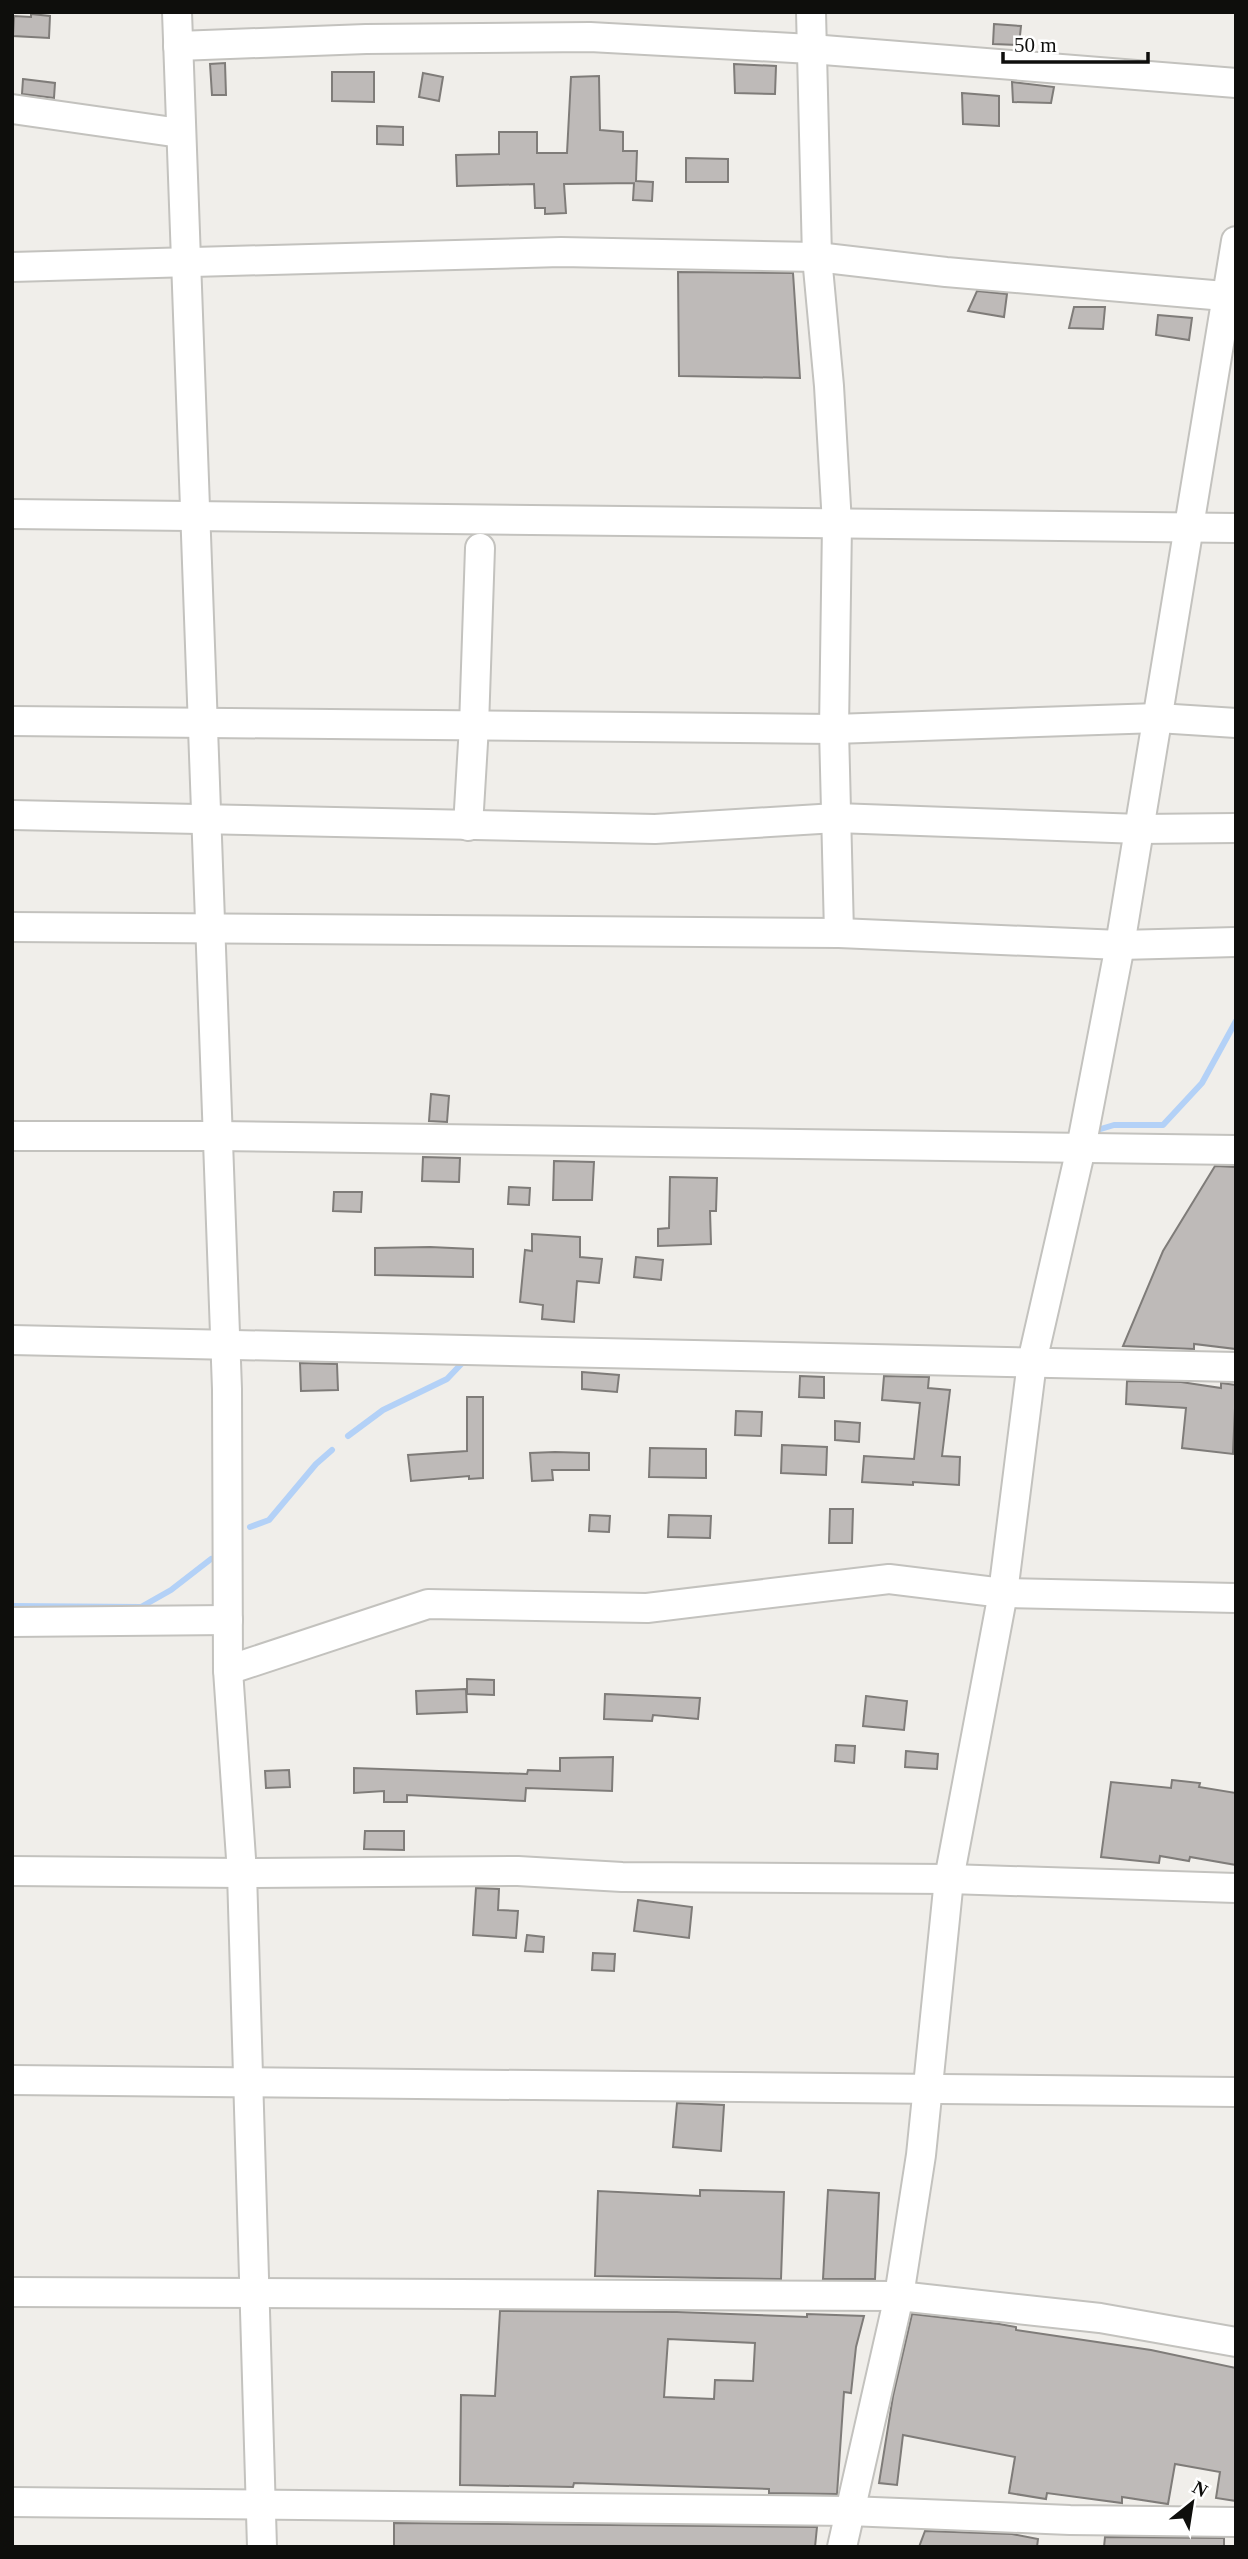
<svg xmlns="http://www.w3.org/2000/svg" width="1248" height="2559" viewBox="0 0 1248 2559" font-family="Georgia,serif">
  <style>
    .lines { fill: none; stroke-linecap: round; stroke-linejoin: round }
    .stream { stroke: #b3d1f7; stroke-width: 6 }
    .building { fill: #bebab8; stroke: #7f7c79; stroke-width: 2; fill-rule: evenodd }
    .minor-casing { stroke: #c3c2be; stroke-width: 32 }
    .minor { stroke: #fff; stroke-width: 28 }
  </style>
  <rect width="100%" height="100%" fill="#f0eeea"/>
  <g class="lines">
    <g class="stream">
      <polyline points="1094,1131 1114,1125 1163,1125 1202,1083 1236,1021"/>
      <polyline points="348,1436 383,1410 447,1379 466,1359"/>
      <polyline points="250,1527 269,1520 316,1464 332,1450"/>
      <polyline points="12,1606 141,1607 171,1590 211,1559"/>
    </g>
  </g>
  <g class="building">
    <polygon points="31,14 50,16 49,38 13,36 14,16 31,17"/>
    <polygon points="994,24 1021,26 1019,45 993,44"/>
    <polygon points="225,63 226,95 212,95 210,64"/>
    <polygon points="734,64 776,66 775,94 735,93"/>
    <polygon points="332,72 374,72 374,102 332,101"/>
    <polygon points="423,73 443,77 439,101 419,97"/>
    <polygon points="599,76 600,130 623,132 623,151 637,151 636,181 653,182 652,201 633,200 634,183 564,184 566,213 545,214 545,208 535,208 534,184 457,186 456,155 499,154 499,132 537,132 537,153 567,153 571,77"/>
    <polygon points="23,79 55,83 54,98 22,94"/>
    <polygon points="1012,82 1054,87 1051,103 1013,102"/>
    <polygon points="962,93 999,96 999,126 963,124"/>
    <polygon points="377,126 403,127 403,145 377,144"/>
    <polygon points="686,158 728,159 728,182 686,182"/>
    <polygon points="678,272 793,273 800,378 679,376"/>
    <polygon points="977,291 1007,294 1004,317 968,311"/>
    <polygon points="1074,307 1105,307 1103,329 1069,328"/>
    <polygon points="1158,315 1192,318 1189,340 1156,335"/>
    <polygon points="431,1094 449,1096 447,1122 429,1121"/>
    <polygon points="423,1157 460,1158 459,1182 422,1181"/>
    <polygon points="554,1161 594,1162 592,1200 553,1200"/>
    <polygon points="1215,1166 1236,1167 1236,1349 1194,1344 1194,1349 1123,1346 1163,1251"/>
    <polygon points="670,1177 717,1178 716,1211 710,1211 711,1244 658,1246 658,1229 669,1228"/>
    <polygon points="509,1187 530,1188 529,1205 508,1204"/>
    <polygon points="334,1192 362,1192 361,1212 333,1211"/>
    <polygon points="532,1234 580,1237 580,1257 602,1259 599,1283 577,1281 574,1322 542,1319 543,1305 520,1302 525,1250 532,1251"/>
    <polygon points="430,1247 473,1249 473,1277 375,1275 375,1248"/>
    <polygon points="636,1257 663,1260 661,1280 634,1277"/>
    <polygon points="300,1363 337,1364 338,1390 301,1391"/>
    <polygon points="582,1372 619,1375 617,1392 582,1389"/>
    <polygon points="800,1376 824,1377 824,1398 799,1397"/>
    <polygon points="884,1376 929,1377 928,1388 950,1390 942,1456 960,1457 959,1485 913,1482 913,1485 862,1482 864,1456 914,1459 920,1403 882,1400"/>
    <polygon points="1127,1381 1181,1382 1221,1388 1221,1383 1236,1385 1233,1454 1182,1448 1186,1408 1126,1404"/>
    <polygon points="467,1397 483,1397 483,1478 469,1479 469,1476 411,1481 408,1455 467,1451"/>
    <polygon points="736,1411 762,1412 761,1436 735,1435"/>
    <polygon points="835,1421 860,1423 859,1442 835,1440"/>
    <polygon points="782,1445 827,1447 826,1475 781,1473"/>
    <polygon points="650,1448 706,1449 706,1478 649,1477"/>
    <polygon points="555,1452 589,1453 589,1470 552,1470 553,1480 532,1481 530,1453"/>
    <polygon points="830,1509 853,1509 852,1543 829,1543"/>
    <polygon points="590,1515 610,1516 609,1532 589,1531"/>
    <polygon points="669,1515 711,1516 710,1538 668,1537"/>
    <polygon points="467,1679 494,1680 494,1695 467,1694"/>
    <polygon points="466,1689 467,1712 417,1714 416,1691"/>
    <polygon points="605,1694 700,1698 698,1719 653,1715 652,1721 604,1719"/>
    <polygon points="866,1696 907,1701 904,1730 863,1726"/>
    <polygon points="836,1745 855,1746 854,1763 835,1761"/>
    <polygon points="906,1751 938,1754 937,1769 905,1767"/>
    <polygon points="613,1757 612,1791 526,1788 525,1801 407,1795 407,1802 384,1802 384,1791 354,1793 354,1768 527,1774 528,1770 560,1771 560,1758"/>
    <polygon points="289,1770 290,1787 266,1788 265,1771"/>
    <polygon points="1172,1780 1200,1783 1199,1787 1236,1793 1236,1865 1190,1857 1189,1861 1160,1856 1159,1863 1101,1857 1111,1782 1171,1788"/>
    <polygon points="365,1831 404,1831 404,1850 364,1849"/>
    <polygon points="476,1888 499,1889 498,1910 518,1911 516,1938 473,1935"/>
    <polygon points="638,1900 692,1907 689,1938 634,1931"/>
    <polygon points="527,1935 544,1937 543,1952 525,1951"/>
    <polygon points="593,1953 615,1954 614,1971 592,1970"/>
    <polygon points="677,2103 724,2105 721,2151 673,2147"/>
    <polygon points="700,2190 784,2192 781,2279 595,2276 598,2191 700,2196"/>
    <polygon points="828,2190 879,2193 875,2279 823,2279"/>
    <path d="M500,2311L677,2312L807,2317V2314L864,2316L856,2347L851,2393L844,2392L837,2494L769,2493V2489L574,2483L573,2487L460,2485L461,2395L495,2396ZM668,2339L755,2343L753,2381L715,2380L714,2399L664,2397Z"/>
    <polygon points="912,2314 999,2324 1016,2327 1016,2330 1151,2350 1236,2368 1236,2501 1216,2498 1220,2472 1175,2464 1168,2504 1122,2497 1122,2503 1047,2493 1046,2499 1009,2493 1015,2457 903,2435 897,2485 879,2483 893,2396"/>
    <polygon points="394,2523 817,2527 815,2547 394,2547"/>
    <polygon points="925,2531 1012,2534 1038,2539 1037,2547 919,2547"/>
    <polygon points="1105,2537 1224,2538 1224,2547 1104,2547"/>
  </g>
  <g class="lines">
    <g class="minor-casing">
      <g id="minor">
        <polyline points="177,12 227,1389 228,1670 242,1873 262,2547"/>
        <polyline points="811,12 817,257 829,386 837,524 834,729 839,933"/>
        <polyline points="178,46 366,39 590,37 811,49 1236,83"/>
        <polyline points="12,109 180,133"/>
        <polyline points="12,267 561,252 817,257 946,272 1236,297"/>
        <polyline points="12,514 1236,528"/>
        <polyline points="12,721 834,729 1158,718 1236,723"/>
        <polyline points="12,815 655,829 836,818 1140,829 1236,828"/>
        <polyline points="468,826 474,726 480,548"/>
        <polyline points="12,927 839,933 1120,945 1236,942"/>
        <polyline points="12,1136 218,1136 1236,1150"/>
        <polyline points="12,1340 1236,1367"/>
        <polyline points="12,1622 228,1620"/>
        <polyline points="228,1670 428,1604 647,1608 889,1579 1003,1593 1236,1598"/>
        <polyline points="12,1871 242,1873 518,1871 622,1877 949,1879 1236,1888"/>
        <polyline points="12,2080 1236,2092"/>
        <polyline points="12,2292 899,2296 1100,2318 1236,2342"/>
        <polyline points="12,2502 849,2511 1070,2520 1236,2522"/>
        <polyline points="842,2547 899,2296 921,2155 949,1879 1003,1593 1032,1362 1081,1148 1120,945 1236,241"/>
      </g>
    </g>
    <use href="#minor" class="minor"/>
  </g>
  <rect width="1248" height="2559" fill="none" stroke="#0e0e0c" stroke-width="28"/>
  <g transform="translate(1192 2503) rotate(30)" stroke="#ffffff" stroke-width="5" paint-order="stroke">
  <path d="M0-5L12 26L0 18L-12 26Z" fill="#0e0e0c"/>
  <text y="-10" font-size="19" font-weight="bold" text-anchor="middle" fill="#0e0e0c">N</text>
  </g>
  <path d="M1003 52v10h145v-10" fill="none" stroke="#0e0e0c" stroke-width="3.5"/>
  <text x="1014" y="52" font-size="21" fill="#0e0e0c" stroke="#ffffff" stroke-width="5" paint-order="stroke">50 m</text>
</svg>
